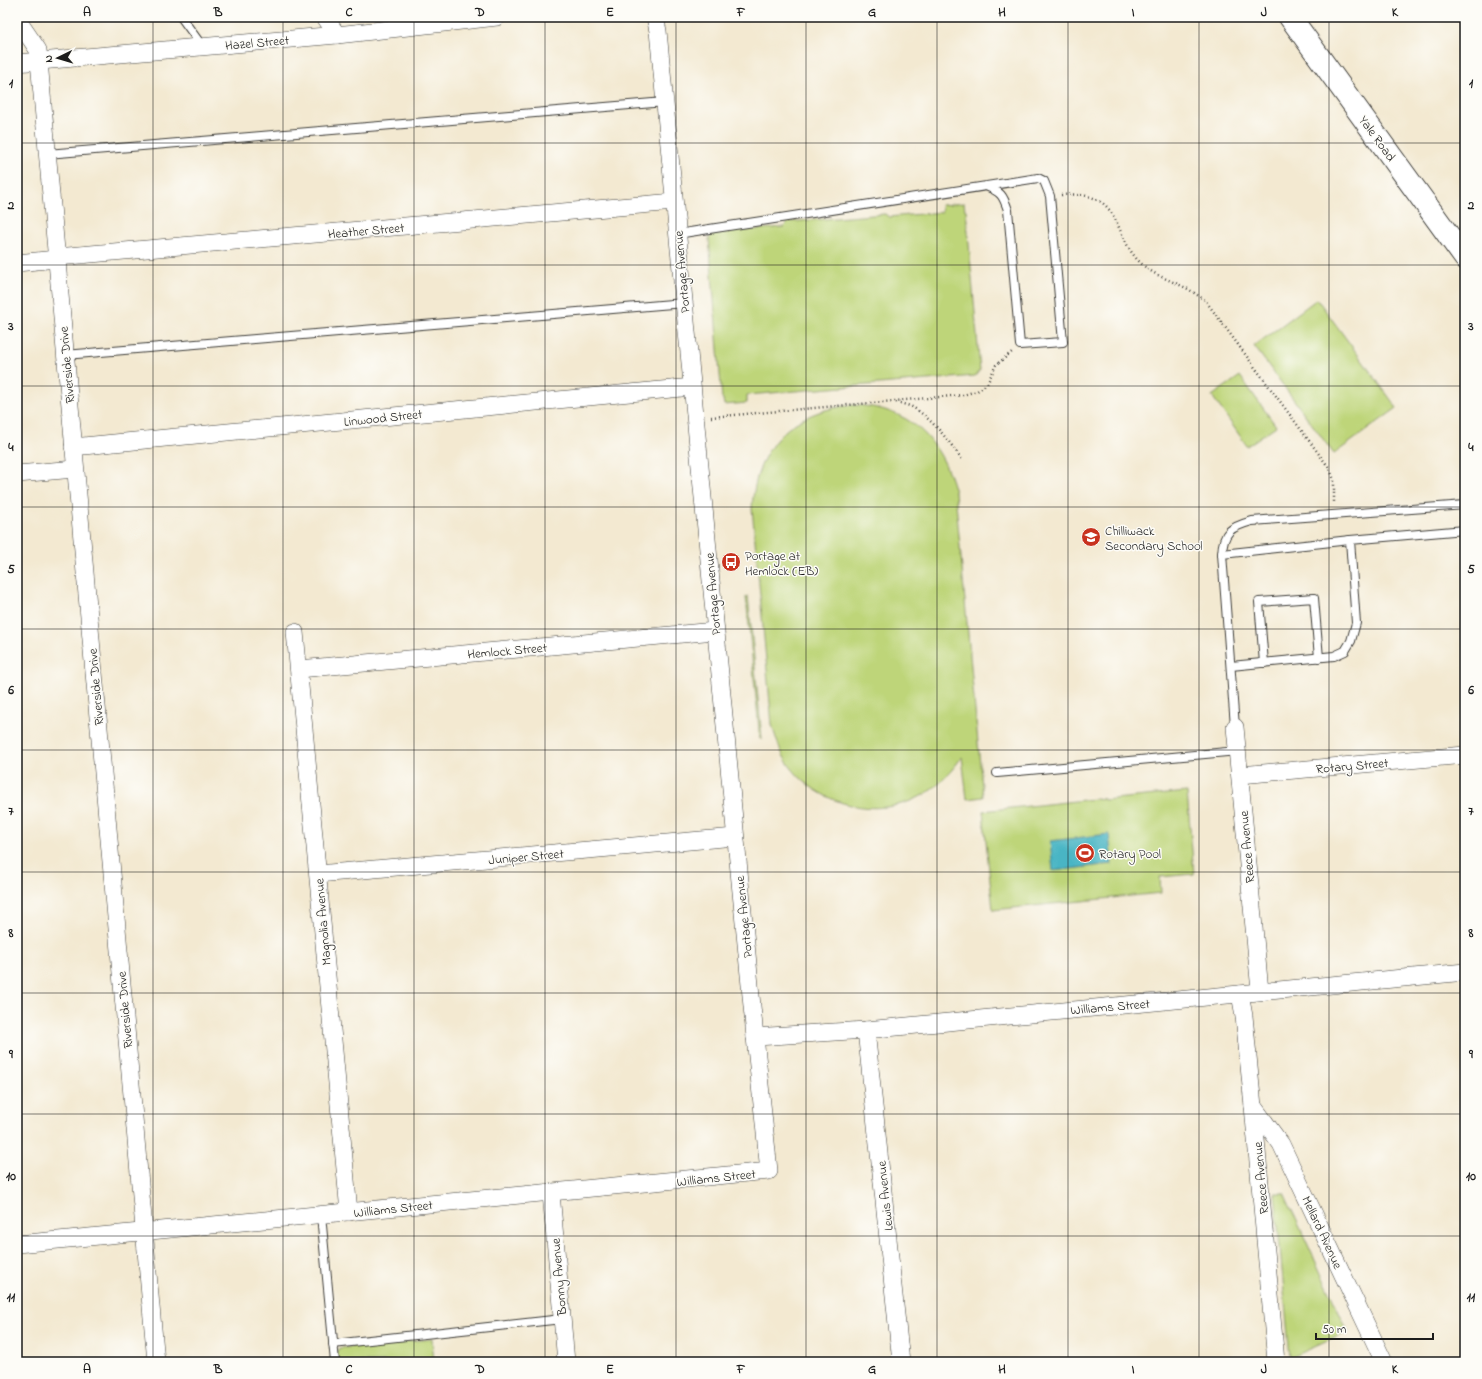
<svg xmlns="http://www.w3.org/2000/svg" width="1482" height="1379" viewBox="0 0 1482 1379" font-family="'Indie Flower',sans-serif">
  <style>
    .green { fill: #bed579; stroke: #6d784a }
    .water { fill: #48b5c4; stroke: #326870 }
    .lines { fill: none; stroke-linecap: round; stroke-linejoin: round }
    .service-casing { stroke: #3c3b37; stroke-width: 10 }
    .minor-casing { stroke: #3c3b37; stroke-width: 18 }
    .secondary-casing { stroke: #3c3b37; stroke-width: 24 }
    .path { stroke: #3c3b37; stroke-width: 2.5; stroke-dasharray: 1 3; stroke-linecap: butt }
    .service { stroke: #fff; stroke-width: 8 }
    .minor { stroke: #fff; stroke-width: 17 }
    .secondary { stroke: #fff; stroke-width: 22 }
    .grid { fill: none; stroke: #1c1c1c; stroke-width: 1; stroke-opacity: 0.55 }
    .labels { text-anchor: middle; stroke-width: 3; stroke-linejoin: round; paint-order: stroke }
    .street-label { font-size: 13px; fill: #1c1c1c; stroke: #fdfcf7 }
    .poi-label { font-size: 13px; fill: #1c1c1c; stroke: #fdfcf7; text-anchor: start }
    .neatline { fill: none; stroke: #1c1c1c; stroke-width: 1.5 }
    .grid-label { font-size: 13px; text-anchor: middle; font-weight: bold; fill: #1c1c1c }
  </style>
  <rect width="100%" height="100%" fill="#fdfcf7"/>
  <filter id="ink" filterUnits="userSpaceOnUse"><feTurbulence type="fractalNoise" baseFrequency=".025" numOctaves="2"/><feDisplacementMap in="SourceGraphic" scale="8" xChannelSelector="R" yChannelSelector="G"/><feConvolveMatrix kernelMatrix="1 2 1 2 8 2 1 2 1" color-interpolation-filters="sRGB"/></filter>
  <filter id="wash" filterUnits="userSpaceOnUse"><feTurbulence type="fractalNoise" baseFrequency=".012" numOctaves="4" result="noise"/><feDisplacementMap in="SourceGraphic" scale="16" xChannelSelector="R" yChannelSelector="G"/><feGaussianBlur stdDeviation="0.9" result="paint"/><feColorMatrix in="noise" values="0 0 0 0 0 0 0 0 0 0 0 0 0 0 0 0 0 1.4 0 .05"/><feComposite in="paint" operator="in"/></filter>
  <g filter="url(#wash)">
    <rect width="100%" height="100%" fill="#f3e9d1"/>
    <g class="green">
      <polygon points="964,203 965,210 966,210 980,370 975,376 747,395 747,403 724,405 723,399 722,399 709,238 713,233 784,227 788,222 885,214 889,217 942,212 941,205"/>
      <polygon points="1317,299 1397,408 1334,454 1254,346"/>
      <polygon points="1240,376 1276,426 1247,446 1212,396"/>
      <path d="M853,405C910,407 941,439 955,492L983,797L967,799L962,757C952,770 942,783 928,792C885,820 826,809 794,771C782,758 777,742 772,725L752,508C756,445 791,411 853,405Z"/>
      <polygon points="748,596 762,739 760,739 746,597"/>
      <polygon points="1187,792 1194,874 1160,877 1161,893 993,910 983,811 1103,798 1104,800"/>
      <polygon points="1275,1193 1284,1193 1348,1332 1290,1358"/>
      <polygon points="432,1339 434,1362 335,1362 335,1354 339,1348"/>
    </g>
    <polygon class="water" points="1109,834 1112,864 1053,871 1050,841"/>
  </g>
  <g filter="url(#ink)">
    <g class="lines">
      <g class="service-casing">
        <g id="service">
          <polyline points="181,17 202,46"/>
          <polyline points="47,154 665,102"/>
          <path d="M677,234L1038,178L1044,181L1050,196L1063,342L1020,345L1008,210C1003,195 1001,192 986,186"/>
          <polyline points="65,355 684,303"/>
          <polyline points="1222,554 1350,540 1465,530"/>
          <polyline points="1264,663 1259,602 1314,598 1319,658"/>
          <polyline points="1231,666 1334,656 1345,651 1351,641 1356,623 1350,540"/>
          <path d="M1235,727L1222,554C1223,531 1231,527 1252,521L1465,505"/>
          <polyline points="997,773 1238,751"/>
          <polyline points="321,1215 335,1362"/>
          <polyline points="333,1344 562,1319"/>
        </g>
      </g>
      <g class="minor-casing">
        <g id="minor">
          <polyline points="325,17 337,35"/>
          <polyline points="17,19 38,50 39,61 156,1362"/>
          <polyline points="17,63 337,35 497,17"/>
          <polyline points="57,257 674,202"/>
          <polyline points="17,263 56,259"/>
          <polyline points="73,447 692,387"/>
          <polyline points="17,474 75,469"/>
          <polyline points="295,632 349,1212"/>
          <polyline points="299,669 715,631"/>
          <polyline points="1235,727 1260,991"/>
          <polyline points="1240,775 1465,755"/>
          <polyline points="318,874 735,837"/>
          <polyline points="1240,994 1244,1016 1253,1106 1276,1362"/>
          <polyline points="866,1030 901,1362"/>
          <polyline points="755,1037 866,1030 1465,972"/>
          <polyline points="1253,1106 1281,1144 1384,1362"/>
          <polyline points="551,1193 566,1362"/>
          <polyline points="17,1244 769,1171 755,1037 658,31 655,17"/>
        </g>
      </g>
      <g class="secondary-casing">
        <polyline id="secondary" points="1290,17 1465,258"/>
      </g>
      <g class="path">
        <path d="M1061,195C1127,189 1109,237 1144,266C1156,276 1170,280 1184,287C1191,290 1198,296 1205,300L1330,469L1334,480V504"/>
        <path d="M896,402C902,404 909,405 914,408C934,421 949,441 963,461"/>
        <polyline points="711,417 963,395 977,391 987,384 996,365 1012,352"/>
      </g>
      <use href="#service" class="service"/>
      <use href="#minor" class="minor"/>
      <use href="#secondary" class="secondary"/>
    </g>
  </g>
  <path class="grid" d="M153,17V1362M283,17V1362M414,17V1362M545,17V1362M676,17V1362M806,17V1362M937,17V1362M1068,17V1362M1199,17V1362M1329,17V1362M17,143H1465M17,265H1465M17,386H1465M17,507H1465M17,629H1465M17,750H1465M17,872H1465M17,993H1465M17,1114H1465M17,1236H1465"/>
  <defs>
    <g id="school-disc" transform="scale(1)"><circle r="9.5" fill="#c8321e" stroke="#fdfcf7"/><path d="M0-5L7-2L0 1L-7-2ZM-4 1L0 2.5L4 1V4Q0 6-4 4Z" fill="#fff"/></g>
    <g id="bus-disc" transform="scale(1)"><circle r="9.5" fill="#c8321e" stroke="#fdfcf7"/><path d="M-5-6H5V4H4V6H2V4H-2V6H-4V4H-5ZM-3.5-4V0h7V-4ZM-3.5 1.2v1.5H-2V1.2ZM2 1.2v1.5H3.5V1.2Z" fill="#fff"/></g>
    <g id="stadium-disc" transform="scale(1)"><circle r="9.5" fill="#c8321e" stroke="#fdfcf7"/><path d="M0-5a6.5 5 0 1 0 0 10a6.5 5 0 1 0 0-10ZM-3.5-1.8h7v3.6h-7Z" fill="#fff"/></g>
  </defs>
  <g fill-rule="evenodd">
    <use href="#school-disc" x="1091" y="537"/>
    <use href="#bus-disc" x="731" y="562"/>
    <use href="#stadium-disc" x="1085" y="853"/>
  </g>
  <g class="labels">
    <g class="street-label">
      <text transform="translate(257 42) rotate(-5)" y="5">Hazel Street</text>
      <text transform="translate(1378 138) rotate(54)" y="5">Yale Road</text>
      <text transform="translate(366 230) rotate(-5)" y="5">Heather Street</text>
      <text transform="translate(681 272) rotate(-95)" y="5">Portage Avenue</text>
      <text transform="translate(66 365) rotate(-95)" y="5">Riverside Drive</text>
      <text transform="translate(383 417) rotate(-6)" y="5">Linwood Street</text>
      <text transform="translate(712 594) rotate(-95)" y="5">Portage Avenue</text>
      <text transform="translate(507 650) rotate(-5)" y="5">Hemlock Street</text>
      <text transform="translate(95 687) rotate(-95)" y="5">Riverside Drive</text>
      <text transform="translate(1352 765) rotate(-5)" y="5">Rotary Street</text>
      <text transform="translate(1246 847) rotate(-95)" y="5">Reece Avenue</text>
      <text transform="translate(526 856) rotate(-5)" y="5">Juniper Street</text>
      <text transform="translate(743 917) rotate(-96)" y="5">Portage Avenue</text>
      <text transform="translate(322 922) rotate(-95)" y="5">Magnolia Avenue</text>
      <text transform="translate(1110 1006) rotate(-5)" y="5">Williams Street</text>
      <text transform="translate(124 1010) rotate(-95)" y="5">Riverside Drive</text>
      <text transform="translate(716 1177) rotate(-6)" y="5">Williams Street</text>
      <text transform="translate(1260 1178) rotate(-95)" y="5">Reece Avenue</text>
      <text transform="translate(884 1196) rotate(-96)" y="5">Lewis Avenue</text>
      <text transform="translate(393 1208) rotate(-6)" y="5">Williams Street</text>
      <text transform="translate(1323 1232) rotate(65)" y="5">Mellard Avenue</text>
      <text transform="translate(558 1277) rotate(-95)" y="5">Bonny Avenue</text>
    </g>
    <g class="poi-label">
      <text x="1105" y="535">Chilliwack<tspan x="1105" dy="15">Secondary School</tspan></text>
      <text x="745" y="560">Portage at<tspan x="745" dy="15">Hemlock (EB)</tspan></text>
      <text x="1099" y="858">Rotary Pool</text>
    </g>
  </g>
  <rect width="1482" height="1379" fill="none" stroke="#fdfcf7" stroke-width="44"/>
  <g transform="translate(58 58) rotate(265)" stroke="#fdfcf7" stroke-width="3" paint-order="stroke">
  <path d="M0-3L7 15L0 10L-7 15Z" fill="#1c1c1c"/>
  <text y="-6" font-size="11" font-weight="bold" text-anchor="middle" fill="#1c1c1c">N</text>
  </g>
  <path d="M1316 1333v6h117v-6" fill="none" stroke="#1c1c1c" stroke-width="2"/>
  <text x="1322" y="1333" font-size="12" fill="#1c1c1c" stroke="#fdfcf7" stroke-width="3" paint-order="stroke">50 m</text>
  <rect x="22" y="22" width="1438" height="1335" class="neatline"/>
  <g class="grid-label">
    <text x="87" y="16">A</text>
    <text x="218" y="16">B</text>
    <text x="349" y="16">C</text>
    <text x="480" y="16">D</text>
    <text x="610" y="16">E</text>
    <text x="741" y="16">F</text>
    <text x="872" y="16">G</text>
    <text x="1002" y="16">H</text>
    <text x="1133" y="16">I</text>
    <text x="1264" y="16">J</text>
    <text x="1395" y="16">K</text>
    <text x="11" y="87">1</text>
    <text x="1471" y="87">1</text>
    <text x="11" y="209">2</text>
    <text x="1471" y="209">2</text>
    <text x="11" y="330">3</text>
    <text x="1471" y="330">3</text>
    <text x="11" y="451">4</text>
    <text x="1471" y="451">4</text>
    <text x="11" y="573">5</text>
    <text x="1471" y="573">5</text>
    <text x="11" y="694">6</text>
    <text x="1471" y="694">6</text>
    <text x="11" y="815">7</text>
    <text x="1471" y="815">7</text>
    <text x="11" y="937">8</text>
    <text x="1471" y="937">8</text>
    <text x="11" y="1058">9</text>
    <text x="1471" y="1058">9</text>
    <text x="11" y="1180">10</text>
    <text x="1471" y="1180">10</text>
    <text x="11" y="1301">11</text>
    <text x="1471" y="1301">11</text>
    <text x="87" y="1373">A</text>
    <text x="218" y="1373">B</text>
    <text x="349" y="1373">C</text>
    <text x="480" y="1373">D</text>
    <text x="610" y="1373">E</text>
    <text x="741" y="1373">F</text>
    <text x="872" y="1373">G</text>
    <text x="1002" y="1373">H</text>
    <text x="1133" y="1373">I</text>
    <text x="1264" y="1373">J</text>
    <text x="1395" y="1373">K</text>
  </g>
</svg>
